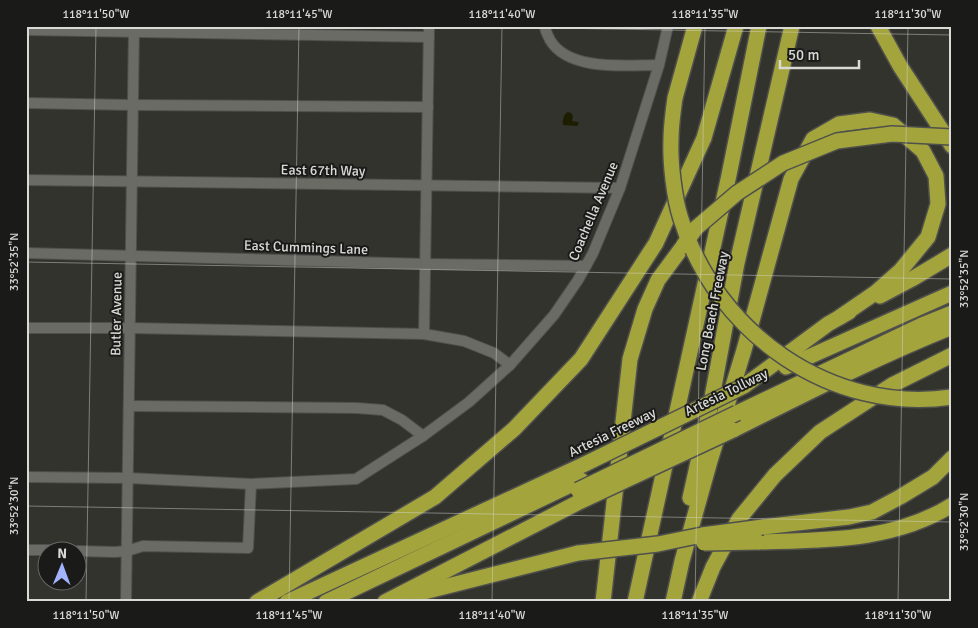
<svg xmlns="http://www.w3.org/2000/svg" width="978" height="628" viewBox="0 0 978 628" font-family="Signika,sans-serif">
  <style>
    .water { fill: #1d1d00 }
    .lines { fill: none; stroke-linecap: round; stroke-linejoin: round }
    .street-casing { stroke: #4f504c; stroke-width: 12 }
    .highway-casing { stroke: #4f504c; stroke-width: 18 }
    .street { stroke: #6b6b65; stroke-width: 10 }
    .highway { stroke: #a3a43c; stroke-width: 15 }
    .highway-bridge-casing { stroke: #4f504c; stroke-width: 18; stroke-linecap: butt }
    .highway-bridge { stroke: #a3a43c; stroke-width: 15 }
    .ticks { fill: none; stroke: #d9d9d6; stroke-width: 1; stroke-opacity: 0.45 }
    .labels { text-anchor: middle; stroke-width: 4; stroke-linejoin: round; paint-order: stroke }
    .street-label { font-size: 14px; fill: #d9d9d6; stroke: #1a1b18 }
    .neatline { fill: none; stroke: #d9d9d6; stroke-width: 2 }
    .ticks-label { font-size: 12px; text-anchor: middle; fill: #d9d9d6 }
  </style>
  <rect width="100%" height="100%" fill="#33332e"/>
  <path class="water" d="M568,112L571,113L573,116L572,121L578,122L579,123L577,126L563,125C562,121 564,113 568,112Z"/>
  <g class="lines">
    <g class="street-casing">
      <g id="street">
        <path d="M545,26C545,32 548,35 550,40C569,72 627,65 659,65"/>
        <polyline points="26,30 429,37"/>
        <polyline points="26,103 132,105 428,107"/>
        <polyline points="26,180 620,188"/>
        <polyline points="26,253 425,264 586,266"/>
        <polyline points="26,328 130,328 424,334 464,341 494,353 510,365"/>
        <polyline points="424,334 429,26"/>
        <polyline points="129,406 357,408 383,410 402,420 423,436"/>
        <polyline points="26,477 128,478 251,484 356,479 423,436 469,402 510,365 554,315 578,280 593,253 620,188 659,65 668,26"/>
        <polyline points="26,550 65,550"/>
        <polyline points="78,551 115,552 127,551 143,546 248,548 251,484"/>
        <polyline points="126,602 134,26"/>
      </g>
    </g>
    <g class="highway-casing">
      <g id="highway">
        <polyline points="878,26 900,66 952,146"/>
        <polyline points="675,98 695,26"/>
        <polyline points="880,296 912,279 952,255"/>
        <polyline points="786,367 952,293"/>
        <polyline points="744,386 828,324 849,312"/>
        <polyline points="737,413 922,325 952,313"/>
        <path d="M733,430C805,394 877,357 952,327"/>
        <polyline points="690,498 710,408 737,263 792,26"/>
        <polyline points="763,527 849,517 872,512 900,497 933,477 952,458"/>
        <path d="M758,542C824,540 893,542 952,505"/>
        <polyline points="412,595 578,553"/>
        <polyline points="257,602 435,497 514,429 581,359 656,243 704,138 736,26"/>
        <polyline points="287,602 585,464"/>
        <polyline points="326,602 581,480"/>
        <polyline points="385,602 577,503"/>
        <polyline points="603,602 630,359 645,309 658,280 681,249"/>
        <polyline points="635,602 729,175 759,26"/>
        <polyline points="673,602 682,561 710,461 744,350 791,179 813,139 839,124 870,120 893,125 923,151 936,176 938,204 928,237 901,270 875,293 840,317"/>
        <polyline points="699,602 713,567 739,519 775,475 820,432 892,385 952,355"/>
      </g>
    </g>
    <use href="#street" class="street"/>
    <use href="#highway" class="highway"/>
    <g class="highway-bridge-casing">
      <g id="highway-bridge">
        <path d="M675,98C673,112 671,126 671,140C670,162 674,198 681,219C716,333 832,415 952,397"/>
        <polyline points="683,246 696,228 737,193 783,163 837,141 892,134 952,137"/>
        <polyline points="585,464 744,386"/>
        <polyline points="578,490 737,413"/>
        <polyline points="577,503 733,430"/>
        <polyline points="704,543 758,542"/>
        <polyline points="578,553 658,544 702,535 763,527"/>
      </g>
    </g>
    <use href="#highway-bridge" class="highway-bridge"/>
  </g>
  <path class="ticks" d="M438,26L952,35M26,262L952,279M26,506L952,522M86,602L96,26M289,602L299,26M492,602L502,26M695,602L705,26M898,602L908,26"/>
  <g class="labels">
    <g class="street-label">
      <text transform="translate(323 170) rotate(1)" y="5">East 67th Way</text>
      <text transform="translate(593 211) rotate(-67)" y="5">Coachella Avenue</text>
      <text transform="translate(306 247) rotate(2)" y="5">East Cummings Lane</text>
      <text transform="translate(712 311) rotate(-79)" y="5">Long Beach Freeway</text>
      <text transform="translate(116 314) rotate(-89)" y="5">Butler Avenue</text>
      <text transform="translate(726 392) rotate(-26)" y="5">Artesia Tollway</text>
      <text transform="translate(612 432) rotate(-26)" y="5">Artesia Freeway</text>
    </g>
  </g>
  <rect width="978" height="628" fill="none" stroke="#1a1b18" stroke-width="55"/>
  <g transform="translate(62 566) rotate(1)"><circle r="24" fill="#1a1b18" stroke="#666764"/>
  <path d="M0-4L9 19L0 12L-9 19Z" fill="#a2b2fd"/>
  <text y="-8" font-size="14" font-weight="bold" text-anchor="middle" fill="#d9d9d6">N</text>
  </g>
  <path d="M780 60v8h79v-8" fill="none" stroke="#d9d9d6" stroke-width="2.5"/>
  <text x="788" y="60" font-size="15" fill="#d9d9d6" stroke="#1a1b18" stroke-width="4" paint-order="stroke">50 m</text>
  <rect x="28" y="28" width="922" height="572" class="neatline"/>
  <g class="ticks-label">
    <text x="96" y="18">118°11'50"W</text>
    <text x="299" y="18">118°11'45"W</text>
    <text x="502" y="18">118°11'40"W</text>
    <text x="705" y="18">118°11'35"W</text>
    <text x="908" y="18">118°11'30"W</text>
    <text transform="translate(14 262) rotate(-90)" y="4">33°52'35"N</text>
    <text transform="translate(964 279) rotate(-90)" y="4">33°52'35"N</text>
    <text transform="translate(14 506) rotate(-90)" y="4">33°52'30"N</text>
    <text transform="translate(964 522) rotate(-90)" y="4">33°52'30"N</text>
    <text x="86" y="619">118°11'50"W</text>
    <text x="289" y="619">118°11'45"W</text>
    <text x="492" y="619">118°11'40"W</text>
    <text x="695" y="619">118°11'35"W</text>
    <text x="898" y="619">118°11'30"W</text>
  </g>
</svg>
